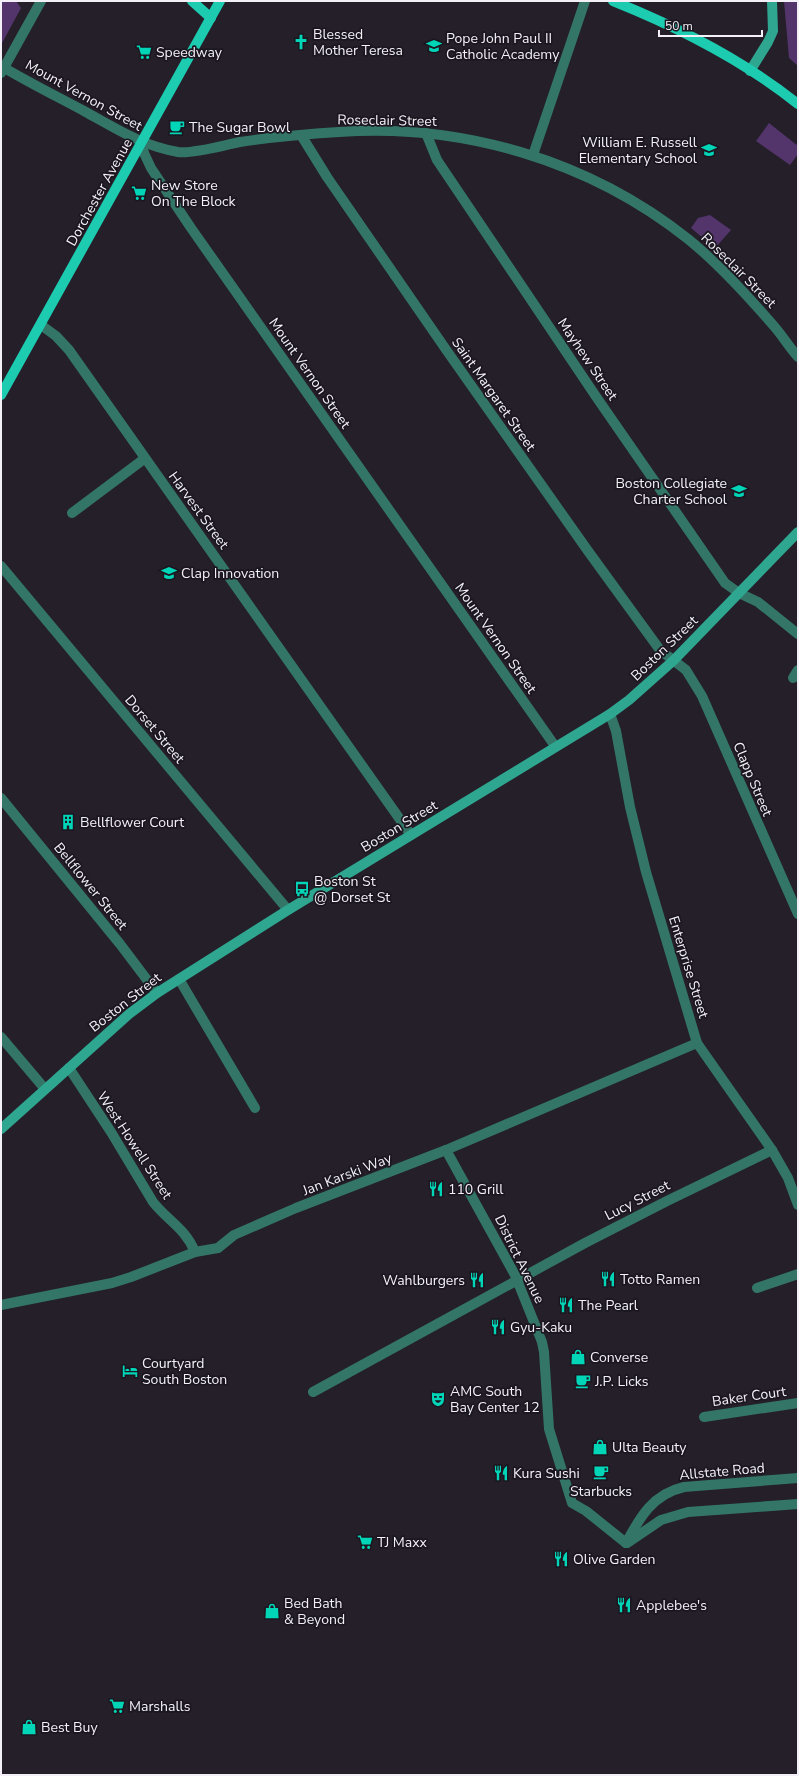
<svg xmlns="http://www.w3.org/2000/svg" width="799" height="1776" viewBox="0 0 799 1776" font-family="'Nunito Sans',sans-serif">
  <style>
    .green { fill: #53356c }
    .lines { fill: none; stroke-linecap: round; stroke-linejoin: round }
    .street { stroke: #337668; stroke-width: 10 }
    .secondary { stroke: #2ea690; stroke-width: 10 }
    .primary { stroke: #1ccbb0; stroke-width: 10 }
    .labels { text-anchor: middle; stroke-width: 3.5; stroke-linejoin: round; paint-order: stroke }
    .poi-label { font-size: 14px; fill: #f3f0f7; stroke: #1b161f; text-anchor: start }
    .street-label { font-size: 14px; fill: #f3f0f7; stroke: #1b161f }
  </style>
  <rect width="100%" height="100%" fill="#241f29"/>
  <g class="green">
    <polygon points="1,1 16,1 21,8 1,45"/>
    <polygon points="784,1 798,1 798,66 789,58"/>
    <polygon points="769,123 798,146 798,154 790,165 756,141"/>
    <polygon points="710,215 731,230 715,248 691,228 698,218"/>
  </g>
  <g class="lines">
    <g class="street">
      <path d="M1,66C28,82 56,96 84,111C115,128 142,146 178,152C194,154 224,145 240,142C273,137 306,134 339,132C463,123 590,161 688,239C719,264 747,295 773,325C782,335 789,347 798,357"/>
      <polyline points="1,73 41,1"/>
      <polyline points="426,133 437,160 597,398 725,583 739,593 758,602 798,634"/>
      <polyline points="301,135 327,177 447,351 588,551 660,650 686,670 702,696 798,914"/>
      <polyline points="142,143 144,153 151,168 191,228 555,746"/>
      <polyline points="533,155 585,1"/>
      <polyline points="41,325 56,336 69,350 411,835"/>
      <polyline points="72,513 144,459"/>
      <polyline points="1,566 288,910"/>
      <polyline points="793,678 798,670"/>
      <polyline points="610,714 616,731 630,807 646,872 697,1043 772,1150 788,1178 798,1205"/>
      <polyline points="1,798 120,944 157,993"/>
      <polyline points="179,979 255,1108"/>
      <polyline points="1,1037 45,1089"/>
      <path d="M69,1068L111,1132L153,1202C168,1221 186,1229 195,1252"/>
      <polyline points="446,1150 515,1275 542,1342 544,1352 549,1429 572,1503 586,1511 626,1543"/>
      <polyline points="757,1288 798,1274"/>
      <polyline points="1,1305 112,1283 131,1277 195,1252 218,1248 234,1235 296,1208 446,1150 697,1043"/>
      <polyline points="313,1392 585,1243 667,1201 772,1150"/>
      <polyline points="704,1417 798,1403"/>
      <path d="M626,1543C640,1517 653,1494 684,1487L798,1478"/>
      <polyline points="627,1543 661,1520 688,1512 798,1504"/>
    </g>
    <g class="secondary">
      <polyline points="750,71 768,42 773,31 772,1"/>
      <polyline points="1,1129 129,1014 157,993 288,910 610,714 629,700 674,660 798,532"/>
    </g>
    <g class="primary">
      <polyline points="192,1 211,18"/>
      <path d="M613,1C678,27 743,60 798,104"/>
      <polyline points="1,395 220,1"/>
    </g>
  </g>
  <defs>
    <g id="church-bare" transform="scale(1.2)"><path d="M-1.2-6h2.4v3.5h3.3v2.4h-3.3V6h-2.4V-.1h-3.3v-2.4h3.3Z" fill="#00d5b7" stroke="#1b161f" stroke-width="2.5" paint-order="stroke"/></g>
    <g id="school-bare" transform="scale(1.2)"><path d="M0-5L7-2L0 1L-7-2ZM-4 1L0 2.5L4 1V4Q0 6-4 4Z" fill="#00d5b7" stroke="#1b161f" stroke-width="2.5" paint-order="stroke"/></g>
    <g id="supermarket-bare" transform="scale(1.2)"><path d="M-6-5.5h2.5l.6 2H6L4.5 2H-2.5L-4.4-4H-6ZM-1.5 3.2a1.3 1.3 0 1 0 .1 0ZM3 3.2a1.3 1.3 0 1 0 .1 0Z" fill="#00d5b7" stroke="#1b161f" stroke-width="2.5" paint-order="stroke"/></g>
    <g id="cafe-bare" transform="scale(1.2)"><path d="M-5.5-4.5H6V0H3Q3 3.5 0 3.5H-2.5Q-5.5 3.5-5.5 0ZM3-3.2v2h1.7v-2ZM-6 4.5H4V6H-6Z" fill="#00d5b7" stroke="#1b161f" stroke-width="2.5" paint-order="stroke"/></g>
    <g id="building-bare" transform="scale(1.2)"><path d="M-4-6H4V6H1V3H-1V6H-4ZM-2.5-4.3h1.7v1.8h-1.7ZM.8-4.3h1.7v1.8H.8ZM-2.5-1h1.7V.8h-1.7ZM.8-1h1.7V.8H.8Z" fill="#00d5b7" stroke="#1b161f" stroke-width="2.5" paint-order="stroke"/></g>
    <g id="bus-bare" transform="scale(1.2)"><path d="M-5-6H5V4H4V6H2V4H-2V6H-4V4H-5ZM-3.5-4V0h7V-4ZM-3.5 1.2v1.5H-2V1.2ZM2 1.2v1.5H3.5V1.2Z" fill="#00d5b7" stroke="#1b161f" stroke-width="2.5" paint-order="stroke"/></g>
    <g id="restaurant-bare" transform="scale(1.2)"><path d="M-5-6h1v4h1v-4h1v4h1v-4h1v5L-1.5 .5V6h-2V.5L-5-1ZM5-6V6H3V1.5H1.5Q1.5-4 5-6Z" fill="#00d5b7" stroke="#1b161f" stroke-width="2.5" paint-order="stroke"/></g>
    <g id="shop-bare" transform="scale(1.2)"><path d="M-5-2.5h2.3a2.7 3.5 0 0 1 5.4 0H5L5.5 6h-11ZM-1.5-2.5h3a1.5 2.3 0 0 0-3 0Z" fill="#00d5b7" stroke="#1b161f" stroke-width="2.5" paint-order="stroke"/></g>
    <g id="hotel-bare" transform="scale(1.2)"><path d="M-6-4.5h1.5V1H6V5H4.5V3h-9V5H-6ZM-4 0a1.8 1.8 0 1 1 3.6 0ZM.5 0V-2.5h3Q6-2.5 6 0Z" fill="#00d5b7" stroke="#1b161f" stroke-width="2.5" paint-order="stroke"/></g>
    <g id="theatre-bare" transform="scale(1.2)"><path d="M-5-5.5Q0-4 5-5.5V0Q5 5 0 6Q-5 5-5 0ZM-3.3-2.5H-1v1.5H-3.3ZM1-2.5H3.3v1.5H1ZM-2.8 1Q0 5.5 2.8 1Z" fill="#00d5b7" stroke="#1b161f" stroke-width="2.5" paint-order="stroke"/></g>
  </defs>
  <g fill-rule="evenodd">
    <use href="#church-bare" x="301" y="42"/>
    <use href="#school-bare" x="434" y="46"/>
    <use href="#supermarket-bare" x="144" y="52"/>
    <use href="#cafe-bare" x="177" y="127"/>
    <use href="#school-bare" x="709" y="150"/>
    <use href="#supermarket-bare" x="139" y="193"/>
    <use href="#school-bare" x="739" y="491"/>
    <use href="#school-bare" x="169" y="573"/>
    <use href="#building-bare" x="68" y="822"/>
    <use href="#bus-bare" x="302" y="889"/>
    <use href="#restaurant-bare" x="436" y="1189"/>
    <use href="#restaurant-bare" x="608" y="1279"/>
    <use href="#restaurant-bare" x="477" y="1280"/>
    <use href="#restaurant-bare" x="566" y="1305"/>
    <use href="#restaurant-bare" x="498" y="1327"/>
    <use href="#shop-bare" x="578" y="1357"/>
    <use href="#hotel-bare" x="130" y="1371"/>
    <use href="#cafe-bare" x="583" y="1381"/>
    <use href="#theatre-bare" x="438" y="1399"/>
    <use href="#shop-bare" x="600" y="1447"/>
    <use href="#cafe-bare" x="601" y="1472"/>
    <use href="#restaurant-bare" x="501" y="1473"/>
    <use href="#supermarket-bare" x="365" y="1542"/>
    <use href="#restaurant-bare" x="561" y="1559"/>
    <use href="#restaurant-bare" x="624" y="1605"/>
    <use href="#shop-bare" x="272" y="1611"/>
    <use href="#supermarket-bare" x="117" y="1706"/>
    <use href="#shop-bare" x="29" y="1727"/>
  </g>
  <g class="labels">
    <g class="poi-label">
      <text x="313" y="39">Blessed<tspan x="313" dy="16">Mother Teresa</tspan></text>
      <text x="446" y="43">Pope John Paul II<tspan x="446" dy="16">Catholic Academy</tspan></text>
      <text x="156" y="57">Speedway</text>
      <text x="189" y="132">The Sugar Bowl</text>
      <text x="697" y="147" text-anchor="end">William E. Russell<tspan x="697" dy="16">Elementary School</tspan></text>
      <text x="151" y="190">New Store<tspan x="151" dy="16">On The Block</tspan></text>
      <text x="727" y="488" text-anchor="end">Boston Collegiate<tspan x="727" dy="16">Charter School</tspan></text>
      <text x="181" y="578">Clap Innovation</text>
      <text x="80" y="827">Bellflower Court</text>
      <text x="314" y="886">Boston St<tspan x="314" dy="16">@ Dorset St</tspan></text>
      <text x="448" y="1194">110 Grill</text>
      <text x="620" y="1284">Totto Ramen</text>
      <text x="465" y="1285" text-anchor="end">Wahlburgers</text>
      <text x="578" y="1310">The Pearl</text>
      <text x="510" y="1332">Gyu-Kaku</text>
      <text x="590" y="1362">Converse</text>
      <text x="142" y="1368">Courtyard<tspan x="142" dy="16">South Boston</tspan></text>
      <text x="595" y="1386">J.P. Licks</text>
      <text x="450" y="1396">AMC South<tspan x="450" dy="16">Bay Center 12</tspan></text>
      <text x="612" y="1452">Ulta Beauty</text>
      <text x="513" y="1478">Kura Sushi</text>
      <text x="601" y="1496" text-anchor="middle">Starbucks</text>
      <text x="377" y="1547">TJ Maxx</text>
      <text x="573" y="1564">Olive Garden</text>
      <text x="284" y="1608">Bed Bath<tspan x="284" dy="16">&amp; Beyond</tspan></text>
      <text x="636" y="1610">Applebee's</text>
      <text x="129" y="1711">Marshalls</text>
      <text x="41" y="1732">Best Buy</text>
    </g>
    <g class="street-label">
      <text transform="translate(84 95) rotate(29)" y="5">Mount Vernon Street</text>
      <text transform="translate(387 120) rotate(1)" y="5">Roseclair Street</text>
      <text transform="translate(99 192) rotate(-61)" y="5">Dorchester Avenue</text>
      <text transform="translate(739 270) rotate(45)" y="5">Roseclair Street</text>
      <text transform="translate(588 359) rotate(56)" y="5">Mayhew Street</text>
      <text transform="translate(310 373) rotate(55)" y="5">Mount Vernon Street</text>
      <text transform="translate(494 394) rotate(55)" y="5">Saint Margaret Street</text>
      <text transform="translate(199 510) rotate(54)" y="5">Harvest Street</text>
      <text transform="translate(496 638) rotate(55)" y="5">Mount Vernon Street</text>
      <text transform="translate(664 648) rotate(-44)" y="5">Boston Street</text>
      <text transform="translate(155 729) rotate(50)" y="5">Dorset Street</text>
      <text transform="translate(753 779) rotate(67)" y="5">Clapp Street</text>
      <text transform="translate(399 826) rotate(-31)" y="5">Boston Street</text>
      <text transform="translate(91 886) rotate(51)" y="5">Bellflower Street</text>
      <text transform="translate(689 967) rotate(73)" y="5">Enterprise Street</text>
      <text transform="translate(125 1002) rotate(-38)" y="5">Boston Street</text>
      <text transform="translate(135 1145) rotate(57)" y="5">West Howell Street</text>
      <text transform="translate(347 1174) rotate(-21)" y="5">Jan Karski Way</text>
      <text transform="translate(637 1200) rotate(-27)" y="5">Lucy Street</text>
      <text transform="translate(520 1259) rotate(64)" y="5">District Avenue</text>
      <text transform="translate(749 1396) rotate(-8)" y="5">Baker Court</text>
      <text transform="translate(722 1471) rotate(-5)" y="5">Allstate Road</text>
    </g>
  </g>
  <rect width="799" height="1776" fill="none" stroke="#f3f0f7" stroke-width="4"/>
  <path d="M659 30v6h103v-6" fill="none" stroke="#f3f0f7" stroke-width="2"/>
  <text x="665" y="30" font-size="12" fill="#f3f0f7" stroke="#1b161f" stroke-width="3" paint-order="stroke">50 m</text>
</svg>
